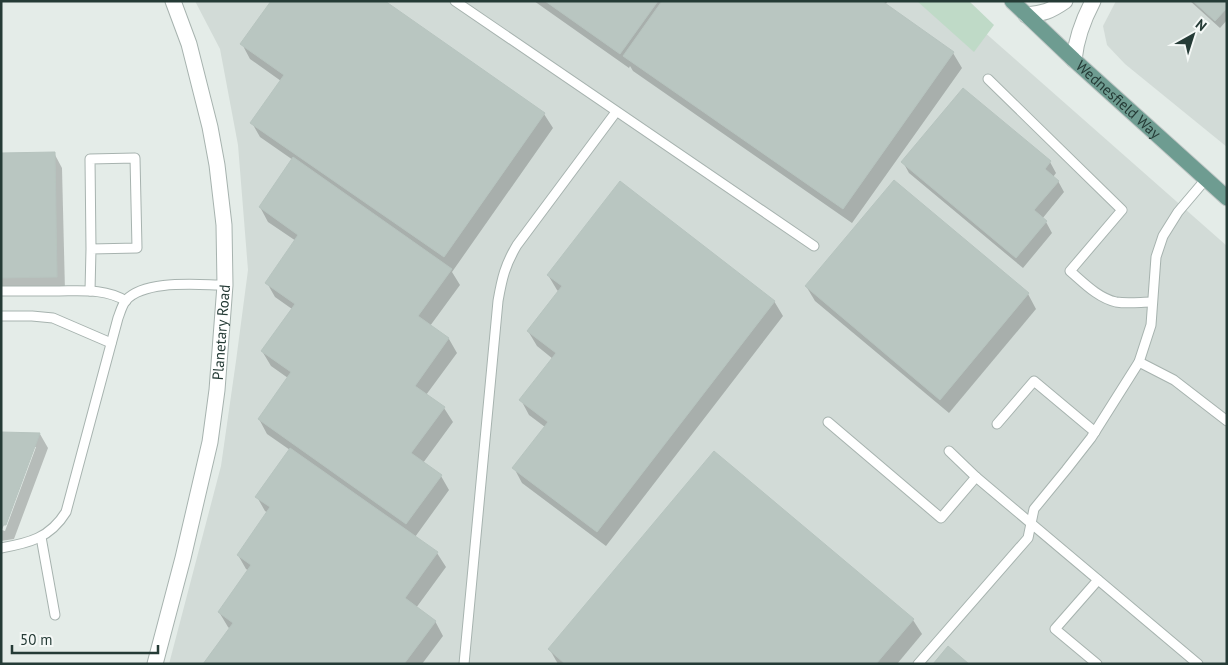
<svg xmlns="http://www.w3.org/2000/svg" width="1228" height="665" viewBox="0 0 1228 665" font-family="'PT Sans',sans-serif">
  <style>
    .built { fill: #d2dbd7 }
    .green { fill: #bfdac7 }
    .shadow { fill: #0003; fill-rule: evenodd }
    .building { fill: #b9c6c1; stroke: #b7c4bf }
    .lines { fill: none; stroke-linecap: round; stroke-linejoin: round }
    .lane-casing { stroke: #a7b3af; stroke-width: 11 }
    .street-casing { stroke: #a7b3af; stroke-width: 17 }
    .primary-casing { stroke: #c2c8c7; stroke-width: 17 }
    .lane { stroke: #fff; stroke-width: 9 }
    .street { stroke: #fff; stroke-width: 15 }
    .primary { stroke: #6e9c91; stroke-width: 15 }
    .labels { text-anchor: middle; stroke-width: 4; stroke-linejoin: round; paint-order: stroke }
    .street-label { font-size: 15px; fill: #253b36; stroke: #f4f8f6 }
  </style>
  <rect width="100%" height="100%" fill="#e4ece8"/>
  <g class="built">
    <polygon points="195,1 949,1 1227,246 1227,664 169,664 221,466 236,361 248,270 238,145 220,49"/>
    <polygon points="1116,1 1227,1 1227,147 1125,64 1107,45 1103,26"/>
  </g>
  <polygon class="green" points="917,1 969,1 994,25 974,52"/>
  <g class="shadow">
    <polygon points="270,1 382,1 544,114 553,128 452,272 460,285 430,326 449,339 457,353 426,395 444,408 453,422 423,463 441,476 449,490 415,537 437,553 446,567 416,608 435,621 443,636 422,664 205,664 230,629 228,627 219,612 249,571 246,569 238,555 268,513 265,511 257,497 290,450 267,434 259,419 288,378 271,366 262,351 292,309 275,297 267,283 296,241 268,222 260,207 293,160 260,137 252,123 281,81 250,59 242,44 271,2"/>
    <polygon points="534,1 888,1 885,5 953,53 962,68 852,223 633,71 630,66 629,68"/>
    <polygon points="1190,1 1227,1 1227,20 1220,28"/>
    <polygon points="54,153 62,168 65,291 1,292 1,154"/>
    <polygon points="903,162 1050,162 1056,173 1053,177 1058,181 1064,192 1042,219 1046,222 1052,233 1023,268 909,173"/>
    <polygon points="548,275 774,301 783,316 606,546 522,483 514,468 545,427 529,415 521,400 553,359 537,346 528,331 559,292 557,290"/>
    <polygon points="806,286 1028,294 1036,309 949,413 815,301"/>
    <path d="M1,433L40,434L48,448L14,539L1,541ZM34,447H36L5,531L2,530Z"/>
    <polygon points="714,453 913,620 922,634 897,664 558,664 550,650"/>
  </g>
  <g class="building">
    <polygon points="271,1 385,1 545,113 444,257 250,123 284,75 240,44"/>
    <polygon points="545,1 658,1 620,54"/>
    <polygon points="662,1 882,1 954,52 843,209 623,56"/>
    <polygon points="1193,1 1227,1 1227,8 1215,21"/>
    <polygon points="963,88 1051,161 1045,169 1059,181 1034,210 1047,221 1016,258 901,162"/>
    <polygon points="55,152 57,277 1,278 1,153"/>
    <polygon points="293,157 452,269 418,316 449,338 415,386 445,407 411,453 442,475 406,524 258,419 291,372 261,351 295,304 265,283 298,235 259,207"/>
    <polygon points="894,180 1029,293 940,400 805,286"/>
    <polygon points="620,181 775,301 597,532 512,468 548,422 519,400 556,353 527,331 562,286 547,275"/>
    <polygon points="1,432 40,433 6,525 1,525"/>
    <polygon points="290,448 438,552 405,598 436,621 404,664 203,664 233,623 218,612 251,565 237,555 270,507 255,497"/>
    <polygon points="714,451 914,619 876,664 565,664 548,649"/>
    <polygon points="948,646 969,664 933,664"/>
  </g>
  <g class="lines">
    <g class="lane-casing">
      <g id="lane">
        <polyline points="455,1 814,246"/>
        <path d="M988,79L1122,210L1070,271C1084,283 1098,298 1116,302C1128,304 1141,302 1152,302"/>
        <path d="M1,291C20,291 38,291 57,291C80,291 105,288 126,301"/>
        <polyline points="90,291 91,249 90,159 135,158 137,248 91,249"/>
        <polyline points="1,316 32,316 53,318 111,343"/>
        <polyline points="1139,362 1174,380 1227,421"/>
        <polyline points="828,422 941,518 976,477"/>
        <polyline points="997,424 1034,381 1095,432"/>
        <polyline points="949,451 976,477 1198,664"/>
        <polyline points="41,537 55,615"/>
        <path d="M1,548C29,543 50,538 66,512L118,318C120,313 122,305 126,300C146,279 198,285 225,285"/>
        <path d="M464,664L498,301C502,278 505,265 517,245L616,112"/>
        <polyline points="918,664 1028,538 1034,509 1066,470 1091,438 1139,362 1151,325 1156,257 1163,236 1178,212 1206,179"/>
        <polyline points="1097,664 1055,629 1098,580"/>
      </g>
    </g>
    <g class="street-casing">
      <g id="street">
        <path d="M1026,15C1044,13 1049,12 1065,1"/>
        <path d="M1074,60C1076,39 1083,20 1093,1"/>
        <path id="s1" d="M155,664L183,558L210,442L217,390L225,285L224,225L217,165L210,127L189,44L173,1"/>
      </g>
    </g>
    <g class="primary-casing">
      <g id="primary">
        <path id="s2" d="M1012,1L1074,60L1227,198"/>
      </g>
    </g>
    <use href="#lane" class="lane"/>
    <use href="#street" class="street"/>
    <use href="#primary" class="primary"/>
  </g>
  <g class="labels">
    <g class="street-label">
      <text dy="5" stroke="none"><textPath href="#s2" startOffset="145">Wednesfield Way</textPath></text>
      <text dy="5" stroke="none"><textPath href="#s1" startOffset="339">Planetary Road</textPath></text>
    </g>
  </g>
  <rect width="1228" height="665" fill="none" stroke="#253b36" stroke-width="5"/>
  <g transform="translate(1193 35) rotate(39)" stroke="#f4f8f6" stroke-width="4" paint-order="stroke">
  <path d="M0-4L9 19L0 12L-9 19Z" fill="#253b36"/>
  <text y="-8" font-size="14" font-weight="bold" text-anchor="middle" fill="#253b36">N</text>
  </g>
  <path d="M12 645v8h146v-8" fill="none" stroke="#253b36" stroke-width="2.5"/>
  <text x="20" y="645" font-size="15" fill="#253b36" stroke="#f4f8f6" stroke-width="4" paint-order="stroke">50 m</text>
</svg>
